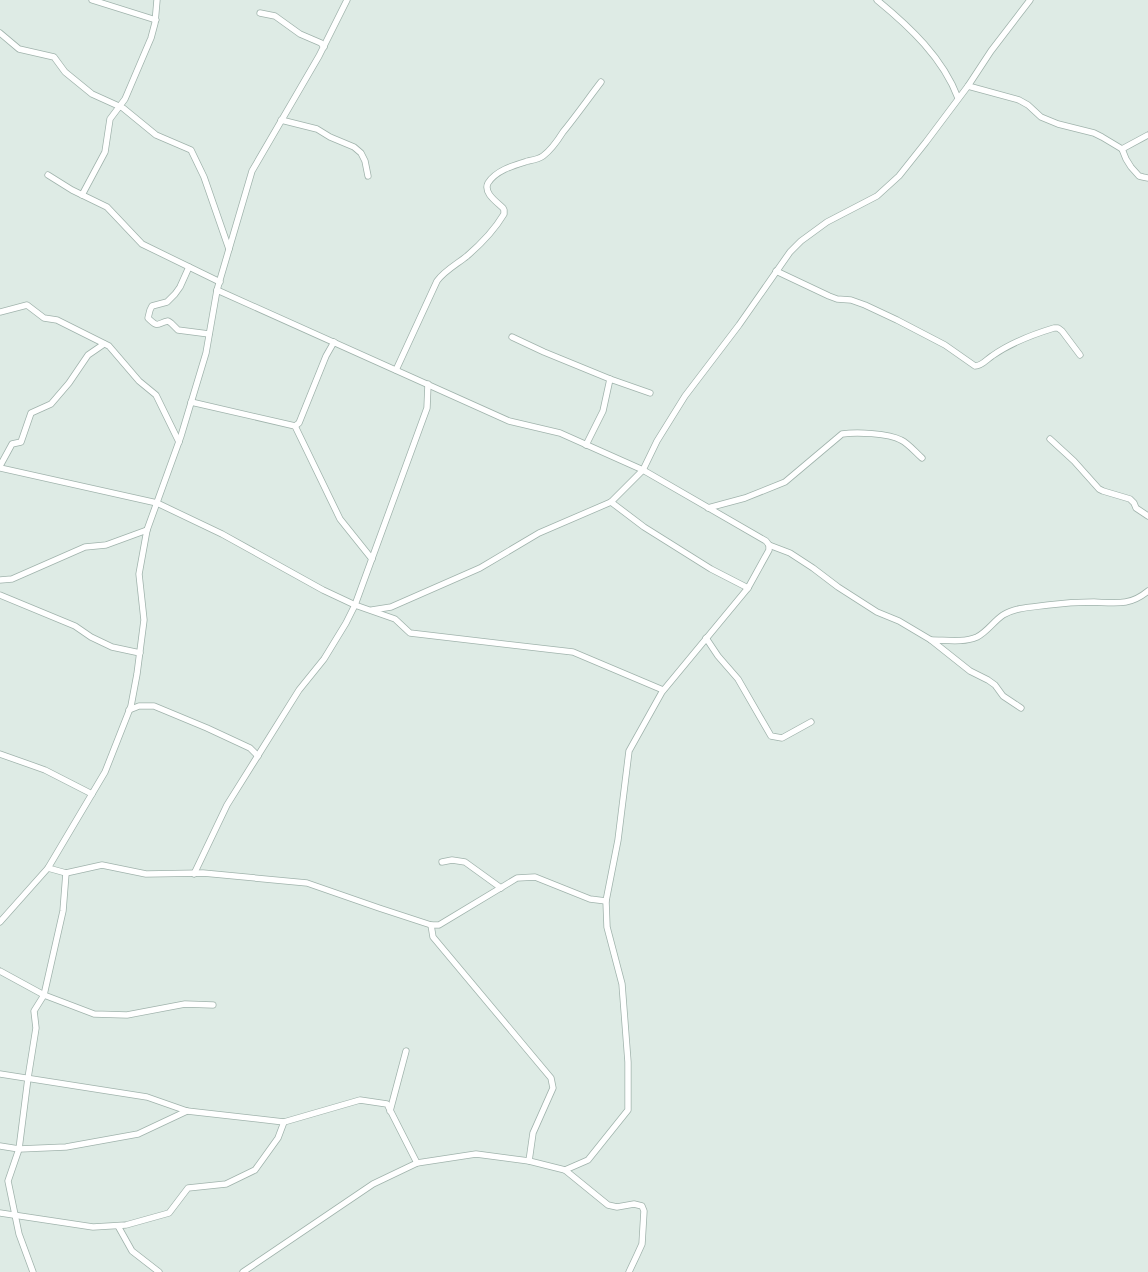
<svg xmlns="http://www.w3.org/2000/svg" width="1148" height="1272" viewBox="0 0 1148 1272" font-family="'Open Sans',sans-serif">
  <style>
    .lines { fill: none; stroke-linecap: round; stroke-linejoin: round }
    .minor-casing { stroke: #a0b3ac; stroke-width: 7 }
    .minor { stroke: #fff; stroke-width: 5.5 }
  </style>
  <rect width="100%" height="100%" fill="#deebe5"/>
  <g class="lines">
    <g class="minor-casing">
      <g id="minor">
        <polyline points="92,0 156,20"/>
        <path d="M877,0C910,27 943,58 958,98"/>
        <polyline points="260,13 275,16 300,34 321,43 324,47"/>
        <polyline points="0,33 19,49 54,57 65,72 92,94 123,108 156,135 191,150 204,177 229,249"/>
        <polyline points="968,86 1019,100 1028,105 1041,117 1058,124 1094,133 1102,137 1122,149 1126,159 1131,167 1139,176 1143,177 1148,178"/>
        <polyline points="281,120 317,129 330,137 354,147 361,153 365,161 368,176"/>
        <polyline points="1122,149 1148,135"/>
        <polyline points="48,175 72,190 107,207 142,244 220,282"/>
        <polyline points="82,195 105,152 110,119 125,99 151,38 155,23 157,0"/>
        <path d="M189,267L180,287L175,294L167,302L152,306L150,310L148,318C159,329 157,323 168,321L171,323L178,330L209,334"/>
        <path d="M776,271L829,296L837,299L851,300L865,305L897,320L945,345L975,366C982,366 986,360 992,356C1009,344 1034,334 1054,328H1058L1062,331L1080,355"/>
        <polyline points="217,290 509,421 560,433 643,470 766,541 769,545 769,550 748,588 662,692 629,751 618,840 606,901 607,927 622,984 628,1062 628,1110 588,1160 565,1170 529,1161 476,1154 417,1163 373,1184 243,1272"/>
        <polyline points="0,312 27,305 44,318 57,320 109,346 139,381 156,395 179,442"/>
        <polyline points="512,337 544,352 610,379"/>
        <path d="M396,370L437,281C444,271 457,264 467,256C481,244 495,229 504,214V210L503,208C497,202 483,193 488,183C496,170 515,165 528,161C533,160 539,159 543,156C551,150 558,140 563,132C576,116 588,99 601,82"/>
        <polyline points="191,402 295,426 340,519 372,559"/>
        <polyline points="295,426 299,423 326,356 334,342"/>
        <polyline points="1050,439 1074,461 1099,489 1103,491 1130,499 1134,503 1136,508 1148,516"/>
        <polyline points="586,445 603,411 610,379 650,393"/>
        <polyline points="0,466 12,444 21,442 31,413 51,404 69,383 88,355 104,344"/>
        <polyline points="0,468 157,503 222,534 323,590 355,605 395,619 410,633 573,652 663,690"/>
        <polyline points="611,502 644,527 711,569 748,588"/>
        <path d="M708,508L745,498L785,482L842,434C856,432 888,433 901,440C909,444 915,452 922,458"/>
        <polyline points="769,545 790,553 813,568 838,587 877,612 899,621 931,640 970,671 988,680 995,685 1003,696 1021,708"/>
        <polyline points="0,580 12,579 85,547 106,545 147,530"/>
        <polyline points="0,595 75,626 91,637 112,647 140,653"/>
        <polyline points="372,610 391,607 480,568 539,533 611,502 643,470 657,441 685,396 739,325 790,252 801,241 827,222 877,196 899,176 926,142 968,86 991,51 1030,0"/>
        <polyline points="706,638 718,656 738,679 771,736 782,738 811,722"/>
        <path d="M931,640C946,640 963,643 977,637C987,632 994,621 1003,615C1016,607 1034,607 1048,605C1063,603 1079,602 1094,602C1116,603 1130,606 1148,591"/>
        <polyline points="129,710 139,706 154,706 207,728 250,748 258,756"/>
        <polyline points="0,754 45,770 92,794"/>
        <polyline points="442,862 452,860 465,862 501,888"/>
        <polyline points="48,868 66,873 102,865 146,874 203,873 307,883 379,908 431,925 439,925 517,878 535,877 590,899 606,901"/>
        <polyline points="194,874 227,805 299,690 324,659 346,623 355,605 427,408 428,384"/>
        <polyline points="0,922 48,868 105,772 131,706 137,674 144,620 139,574 147,530 181,436 206,353 217,290 252,171 319,56 347,0"/>
        <polyline points="431,925 433,937 551,1078 553,1088 533,1133 529,1161"/>
        <polyline points="0,971 44,995 94,1014 127,1015 185,1004 213,1005"/>
        <polyline points="0,1074 147,1097 187,1111 284,1122 360,1100 387,1104 417,1163"/>
        <polyline points="390,1111 406,1051"/>
        <polyline points="0,1146 19,1149 66,1147 138,1134 187,1111"/>
        <polyline points="565,1170 608,1205 617,1207 634,1204 642,1206 644,1211 642,1244 637,1255 629,1272"/>
        <polyline points="0,1213 93,1227 126,1225 169,1213 188,1188 226,1184 255,1170 278,1138 284,1122"/>
        <polyline points="118,1226 132,1251 159,1272"/>
        <polyline points="33,1272 19,1234 8,1181 19,1149 28,1078 36,1028 34,1011 44,995 63,911 66,873"/>
      </g>
    </g>
    <use href="#minor" class="minor"/>
  </g>
</svg>
